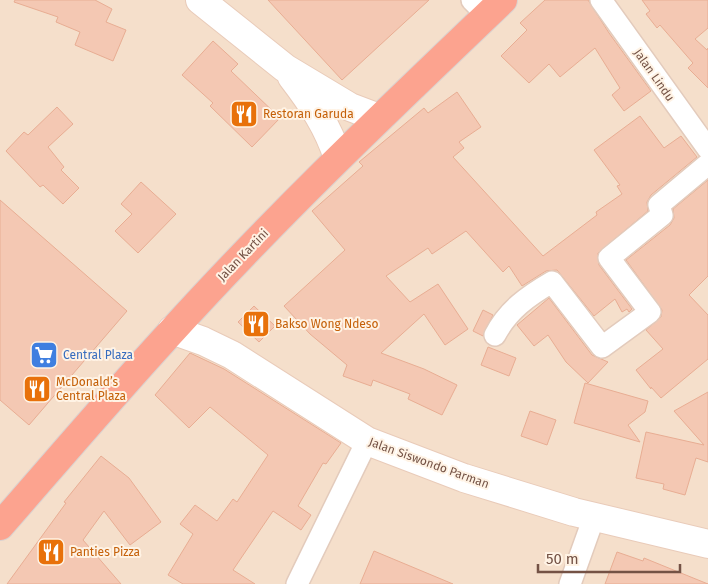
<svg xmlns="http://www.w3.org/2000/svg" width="708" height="584" viewBox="0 0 708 584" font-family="'Fira Sans',sans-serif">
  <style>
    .residential { fill: #f5dfcb }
    .building { fill: #f4c8b3; stroke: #e8ad93 }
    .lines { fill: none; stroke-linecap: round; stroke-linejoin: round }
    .street-casing { stroke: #e3cbbc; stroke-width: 24 }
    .secondary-casing { stroke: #e9cbb9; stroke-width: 30 }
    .highway-casing { stroke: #dbd2cf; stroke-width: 30 }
    .street { stroke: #fff; stroke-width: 21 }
    .secondary { stroke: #fff; stroke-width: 28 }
    .highway { stroke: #fca38f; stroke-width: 28 }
    .labels { text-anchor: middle; stroke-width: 4; stroke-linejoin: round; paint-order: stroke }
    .street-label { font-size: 12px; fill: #745245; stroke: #fff3e5 }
    .food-label { font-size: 12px; fill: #c56008; stroke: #fff3e5; text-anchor: start }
    .shop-label { font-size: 12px; fill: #366cbe; stroke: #fff3e5; text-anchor: start }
  </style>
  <rect width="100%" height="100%" fill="#feeedd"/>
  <rect class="residential" x="0" y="0" width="708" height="584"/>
  <g class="building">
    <polygon points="15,0 95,0 112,9 106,22 126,30 113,61 75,45 80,32 56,22 58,17 14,2"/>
    <polygon points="268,0 429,0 342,80"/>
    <polygon points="545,0 588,0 609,33 651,91 624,111 612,95 620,88 595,48 560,77 549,64 529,83 501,56 527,30 520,23"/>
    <polygon points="642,0 708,0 708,28 695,39 707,50 708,48 708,88 688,68 693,63 660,25 657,28 646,14 650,11"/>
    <polygon points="213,41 238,64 231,71 280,118 252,147 210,106 213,103 182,75"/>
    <polygon points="457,92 481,127 459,142 464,148 453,157 543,256 597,215 596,212 622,194 617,186 620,185 594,150 640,116 664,148 681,136 697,157 651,195 647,202 648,211 598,253 599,265 632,309 629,312 627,309 622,312 615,299 594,316 557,270 546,271 522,286 509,266 503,272 466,231 432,254 428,248 386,276 410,302 438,284 468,329 445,345 424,314 381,353 424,369 457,385 442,415 408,399 410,394 373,380 371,386 343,376 347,365 310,334 284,306 345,250 312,211 363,166 359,162 424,108 428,113"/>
    <polygon points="57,107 73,124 48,147 64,167 61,170 79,188 63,204 43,185 40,187 6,151 24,132 28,135"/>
    <polygon points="708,180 708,276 689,295 708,315 708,359 661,398 651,387 651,389 636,370 663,349 646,330 661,317 662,310 626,260 670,225 674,218 673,209"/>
    <polygon points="141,182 176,214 138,253 115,231 132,214 121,204"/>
    <polygon points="0,200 127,311 29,425 0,400"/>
    <polygon points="549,298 592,355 608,362 588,383 566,362 548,335 534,346 517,325"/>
    <polygon points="254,306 275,326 259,342 238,322"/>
    <polygon points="483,310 493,315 483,336 473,331"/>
    <polygon points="488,347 516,358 509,376 481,365"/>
    <polygon points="190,353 224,369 341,443 326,464 323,463 298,506 311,515 301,530 273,511 233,570 255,584 183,584 168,575 193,534 180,524 195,505 217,521 233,499 237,502 268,455 210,407 189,428 155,395"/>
    <polygon points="585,383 648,401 645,412 628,425 640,442 574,423"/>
    <polygon points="708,392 708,462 696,458 685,495 663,489 664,484 636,478 646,432 704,445 674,411"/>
    <polygon points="530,411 556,420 547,445 521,436"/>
    <polygon points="101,456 129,478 161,522 130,545 104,511 83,540 121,584 7,584 66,503 64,502"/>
    <polygon points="374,551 453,584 360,584"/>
    <polygon points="617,552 643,561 644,558 708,584 605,584"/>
  </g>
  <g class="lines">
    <g class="street-casing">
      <g id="street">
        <polyline points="472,0 487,15"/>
        <polyline points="601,0 708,149"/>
        <path d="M495,335C508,310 528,296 552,282L602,347L650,312L609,258L662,215L659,205L708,164"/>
        <polyline points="297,584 367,441"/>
        <polyline points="570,584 594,517"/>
      </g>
    </g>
    <g class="secondary-casing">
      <g id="secondary">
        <polyline points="200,0 285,68 350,107 379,118"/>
        <path d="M292,77C312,103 328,127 338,158"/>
        <polyline points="172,330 203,341 232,355 367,441 464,478 574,512 708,544"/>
      </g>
    </g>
    <g class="highway-casing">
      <path id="highway" d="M0,526C57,461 113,395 172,331C277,215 390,108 503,0"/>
    </g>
    <use href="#street" class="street"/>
    <use href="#secondary" class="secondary"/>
    <use href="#highway" class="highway"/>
  </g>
  <defs>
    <g id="restaurant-square" transform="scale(1.4375)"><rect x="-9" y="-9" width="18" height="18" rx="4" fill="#e8710a" stroke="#fff3e5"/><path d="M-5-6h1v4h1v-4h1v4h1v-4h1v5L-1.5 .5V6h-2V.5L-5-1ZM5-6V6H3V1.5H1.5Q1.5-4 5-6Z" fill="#fff"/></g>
    <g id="supermarket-square" transform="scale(1.4375)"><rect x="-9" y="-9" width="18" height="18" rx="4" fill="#3f7fe0" stroke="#fff3e5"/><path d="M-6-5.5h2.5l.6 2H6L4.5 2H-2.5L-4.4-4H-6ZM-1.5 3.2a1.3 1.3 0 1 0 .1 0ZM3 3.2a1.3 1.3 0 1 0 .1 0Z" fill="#fff"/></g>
  </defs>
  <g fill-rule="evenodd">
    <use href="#restaurant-square" x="244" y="114"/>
    <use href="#restaurant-square" x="256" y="324"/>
    <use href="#supermarket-square" x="44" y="355"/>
    <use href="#restaurant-square" x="37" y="389"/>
    <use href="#restaurant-square" x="51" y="552"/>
  </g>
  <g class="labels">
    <g class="street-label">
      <text transform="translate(654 75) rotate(55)" y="4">Jalan Lindu</text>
      <text transform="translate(243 255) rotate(-46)" y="4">Jalan Kartini</text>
      <text transform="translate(429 463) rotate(20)" y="4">Jalan Siswondo Parman</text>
    </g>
    <g class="food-label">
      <text x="263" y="118">Restoran Garuda</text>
      <text x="275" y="328">Bakso Wong Ndeso</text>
      <text x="56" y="386">McDonald’s<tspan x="56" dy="14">Central Plaza</tspan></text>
      <text x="70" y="556">Panties Pizza</text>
    </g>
    <g class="shop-label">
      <text x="63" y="359">Central Plaza</text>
    </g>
  </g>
  <path d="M538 564v8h142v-8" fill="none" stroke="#745245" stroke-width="2.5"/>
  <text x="546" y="564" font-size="15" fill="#745245" stroke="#fff3e5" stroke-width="4" paint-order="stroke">50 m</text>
</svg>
